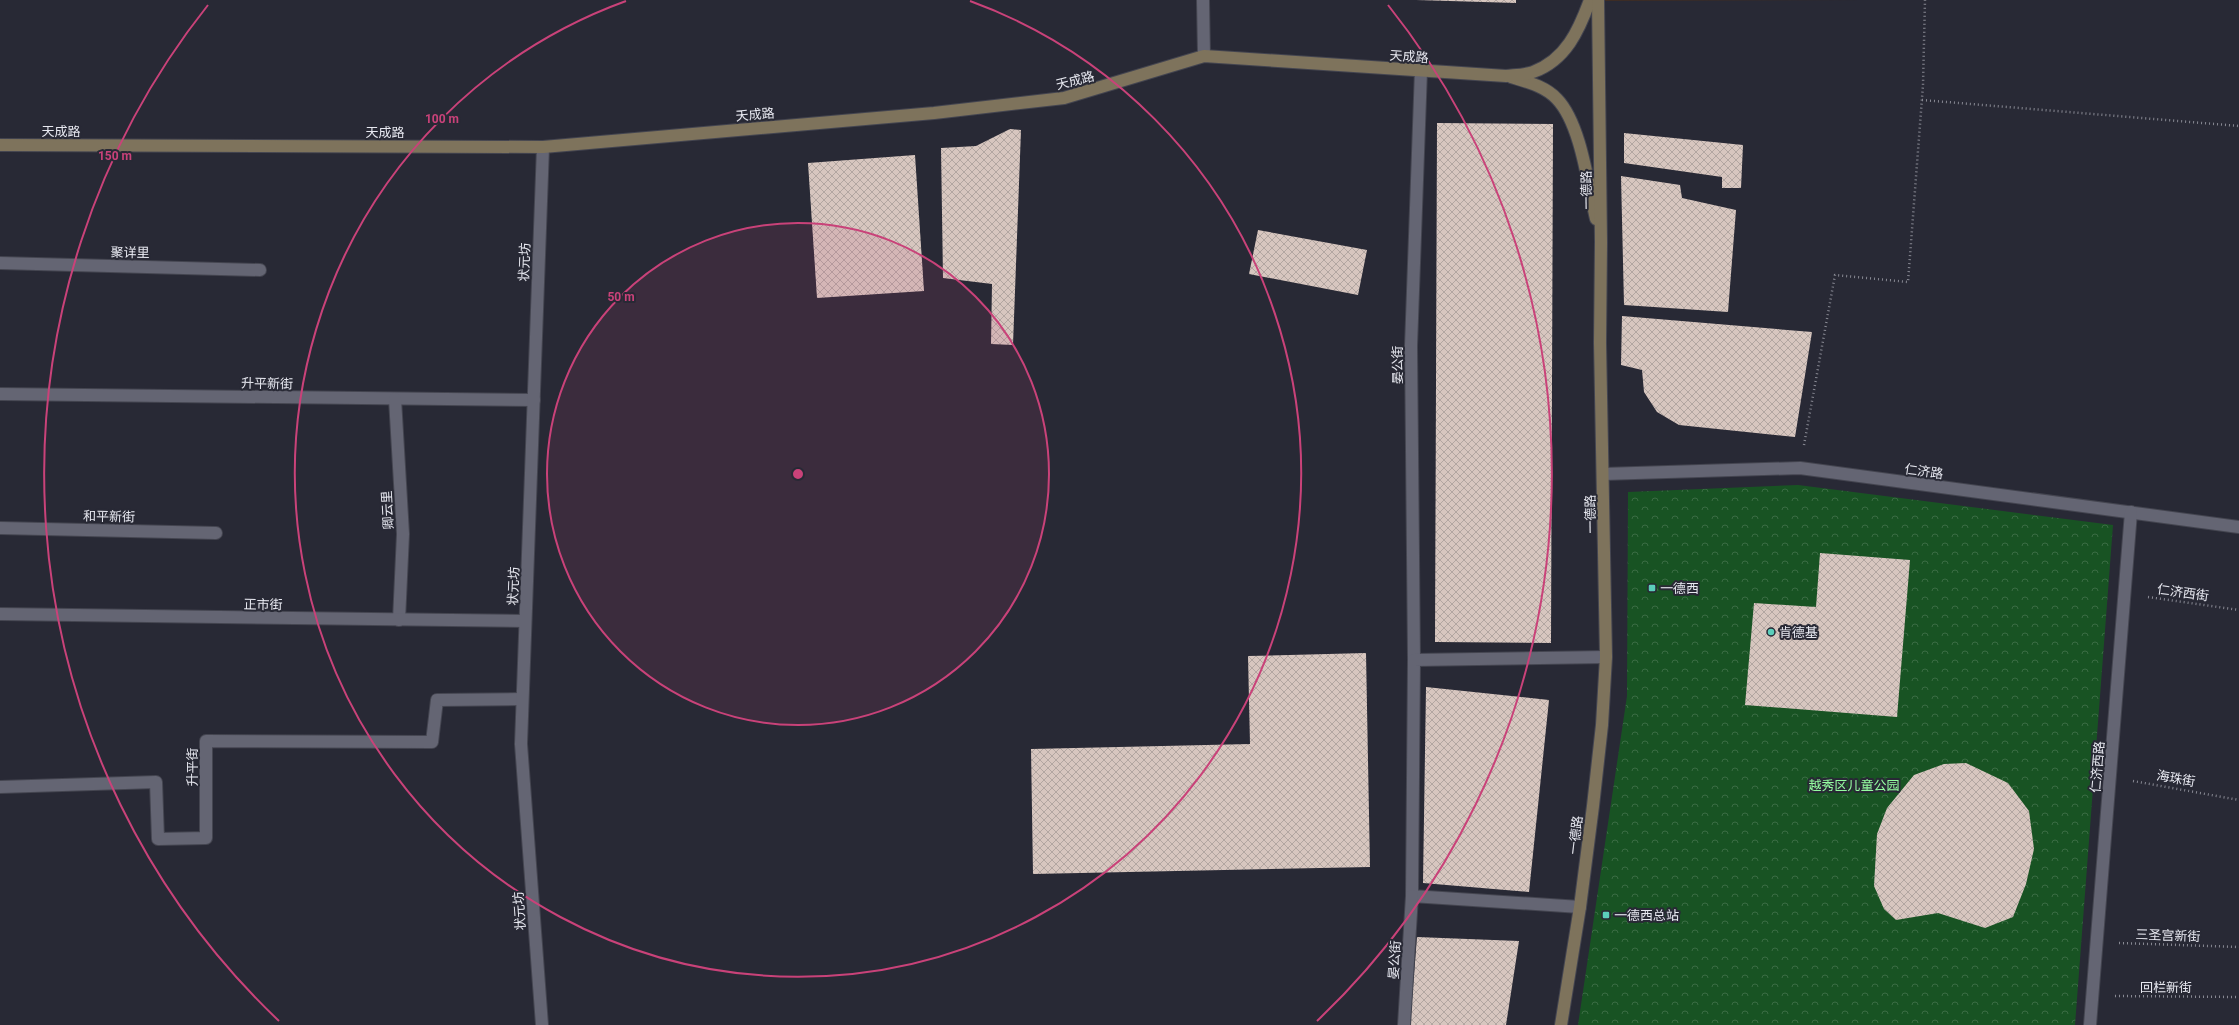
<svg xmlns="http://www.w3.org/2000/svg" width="2239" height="1025" viewBox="0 0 2239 1025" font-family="Roboto,'Noto Sans SC',sans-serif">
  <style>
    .education { fill: #3f2d24 }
    .forest { fill: url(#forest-crowns) }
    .building { fill: url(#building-cross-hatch) }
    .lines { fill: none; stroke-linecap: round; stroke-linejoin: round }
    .lane-casing { stroke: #444550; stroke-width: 14 }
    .street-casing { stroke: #444550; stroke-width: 14 }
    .secondary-casing { stroke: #444550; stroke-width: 14 }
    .path { stroke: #888993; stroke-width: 2.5; stroke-dasharray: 1 3; stroke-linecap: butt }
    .lane { stroke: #646573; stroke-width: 12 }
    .street { stroke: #646573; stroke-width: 12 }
    .secondary { stroke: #7e735c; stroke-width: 12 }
    .ring { fill: none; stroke: #c94279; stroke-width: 2 }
    .poi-dot { fill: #5bcebb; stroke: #282935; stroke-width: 1.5 }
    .labels { text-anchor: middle; stroke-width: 4; stroke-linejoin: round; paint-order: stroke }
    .street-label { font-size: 13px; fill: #e7e8f0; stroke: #282935 }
    .poi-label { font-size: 13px; fill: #e7e8f0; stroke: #282935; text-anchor: start }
    .park-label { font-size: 13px; fill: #95fda0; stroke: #282935 }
    .centre { fill: #c94279; stroke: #282935; stroke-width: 2 }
    .ring-label { font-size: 12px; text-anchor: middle; font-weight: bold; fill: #c94279; stroke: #282935; stroke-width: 4; stroke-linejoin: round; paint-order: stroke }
  </style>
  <defs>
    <pattern id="forest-crowns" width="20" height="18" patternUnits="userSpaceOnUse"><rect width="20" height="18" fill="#185323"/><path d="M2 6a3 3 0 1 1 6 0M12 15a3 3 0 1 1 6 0" fill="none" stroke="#3a6c43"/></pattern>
    <pattern id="building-cross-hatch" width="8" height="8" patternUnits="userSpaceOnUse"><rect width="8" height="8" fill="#d7c6bf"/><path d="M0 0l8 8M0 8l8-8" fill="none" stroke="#b2a6a1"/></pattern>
  </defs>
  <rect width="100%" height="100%" fill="#282935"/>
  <polygon class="education" points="1602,0 1867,0 1602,1"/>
  <polygon class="forest" points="1798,485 2113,525 2075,1025 1578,1025 1627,696 1628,492"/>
  <g class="building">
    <polygon points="1416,0 1516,0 1516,3"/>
    <polygon points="1437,123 1553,124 1551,643 1435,642"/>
    <polygon points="1010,129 1021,130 1013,345 991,344 992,284 943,278 941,148 976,146"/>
    <polygon points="1624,133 1743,145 1741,188 1722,188 1722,177 1624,163"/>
    <polygon points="915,155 924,291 817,298 808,163"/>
    <polygon points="1621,176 1680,185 1682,198 1736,210 1728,312 1624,305"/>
    <polygon points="1258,230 1367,250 1358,295 1249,274"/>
    <polygon points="1622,316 1812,332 1795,437 1679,425 1657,412 1644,392 1642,370 1621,365"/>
    <polygon points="1820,553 1910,560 1897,717 1745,705 1754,603 1816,607"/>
    <polygon points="1366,653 1370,867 1033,874 1031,749 1250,744 1248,656"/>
    <polygon points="1426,687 1549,700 1529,892 1423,883"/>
    <polygon points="1966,763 2008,783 2029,811 2034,849 2026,884 2013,917 1985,928 1938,913 1896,920 1884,909 1874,886 1877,834 1887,808 1914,775 1944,764"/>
    <polygon points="1417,937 1519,941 1506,1025 1410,1025"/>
  </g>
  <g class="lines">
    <g class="lane-casing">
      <g id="lane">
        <polyline points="1203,0 1204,56"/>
        <polyline points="0,263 260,270"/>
        <polyline points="0,394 534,400"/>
        <polyline points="395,399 403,534 399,620"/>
        <polyline points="0,528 216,533"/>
        <polyline points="0,614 525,621"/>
        <polyline points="1414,660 1411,346 1421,70"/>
        <polyline points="0,787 156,782 158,839 206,838 206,741 432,742 437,700 522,699"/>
        <polyline points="1580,907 1412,896 1414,660 1606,657"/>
        <polyline points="542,1025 521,744 543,147"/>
        <polyline points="1404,1025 1412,896"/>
      </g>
    </g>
    <g class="street-casing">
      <g id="street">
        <polyline points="1603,474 1800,468 2239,527"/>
        <polyline points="2090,1025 2131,512"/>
      </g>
    </g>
    <g class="secondary-casing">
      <g id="secondary">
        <path d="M1511,77C1527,82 1545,86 1557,99C1581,124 1588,185 1596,219"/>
        <path d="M0,145L543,147L934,113L1064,98L1204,56L1506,76C1514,75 1525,75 1533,72C1566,60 1579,30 1590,0"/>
        <polyline points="1561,1025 1580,907 1593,806 1602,725 1606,657 1600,343 1601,242 1598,0"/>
      </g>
    </g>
    <g class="path">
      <polyline points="1922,100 2239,126"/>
      <polyline points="1804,445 1835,275 1908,282 1923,85 1925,0"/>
      <polyline points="2148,597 2239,610"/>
      <polyline points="2133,781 2239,800"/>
      <polyline points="2119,943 2239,947"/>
      <polyline points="2115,996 2239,997"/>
    </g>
    <use href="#lane" class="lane"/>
    <use href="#street" class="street"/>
    <use href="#secondary" class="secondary"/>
  </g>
  <circle cx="798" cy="474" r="251" fill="#c94279" fill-opacity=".12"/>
  <g class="ring">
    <circle cx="798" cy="474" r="251"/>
    <path d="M970 1A503 503 0 1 1 626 1"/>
    <path d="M279 1021A754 754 0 0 1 208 5M1388 5A754 754 0 0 1 1317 1021"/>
  </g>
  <g class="poi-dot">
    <rect x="1648" y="584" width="8" height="8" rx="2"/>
    <circle cx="1771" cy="632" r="4"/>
    <rect x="1602" y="911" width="8" height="8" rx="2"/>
  </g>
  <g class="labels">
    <g class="street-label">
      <text transform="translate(1409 56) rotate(4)" y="5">天成路</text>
      <text transform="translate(1075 80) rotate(-14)" y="5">天成路</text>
      <text transform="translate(755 114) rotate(-5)" y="5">天成路</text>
      <text x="61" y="136">天成路</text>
      <text x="385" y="137">天成路</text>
      <text transform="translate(1586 190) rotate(-91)" y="5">一德路</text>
      <text transform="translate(130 252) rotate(1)" y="5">聚详里</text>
      <text transform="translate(524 262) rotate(-88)" y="5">状元坊</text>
      <text transform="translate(1397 365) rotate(-90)" y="5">晏公街</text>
      <text transform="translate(267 383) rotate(1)" y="5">升平新街</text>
      <text transform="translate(1924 471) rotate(8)" y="5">仁济路</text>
      <text transform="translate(387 510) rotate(-93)" y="5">卿云里</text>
      <text transform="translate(1590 514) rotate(-91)" y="5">一德路</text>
      <text transform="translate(109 516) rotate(1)" y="5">和平新街</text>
      <text transform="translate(513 586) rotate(-88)" y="5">状元坊</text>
      <text transform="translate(2183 592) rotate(8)" y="5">仁济西街</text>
      <text transform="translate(263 604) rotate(1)" y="5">正市街</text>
      <text transform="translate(192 767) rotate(-90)" y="5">升平街</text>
      <text transform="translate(2097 767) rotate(-85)" y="5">仁济西路</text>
      <text transform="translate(2176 778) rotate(10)" y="5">海珠街</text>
      <text transform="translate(1575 835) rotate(-83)" y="5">一德路</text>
      <text transform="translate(519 911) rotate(-94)" y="5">状元坊</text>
      <text transform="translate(2168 935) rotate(2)" y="5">三圣宫新街</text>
      <text transform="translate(1394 960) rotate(-86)" y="5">晏公街</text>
      <text x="2166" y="992">回栏新街</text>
    </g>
    <g class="poi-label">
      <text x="1660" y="593">一德西</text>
      <text x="1779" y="637">肯德基</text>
      <text x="1614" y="920">一德西总站</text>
    </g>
    <g class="park-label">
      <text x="1854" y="790">越秀区儿童公园</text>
    </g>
  </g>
  <circle cx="798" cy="474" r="6" class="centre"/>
  <g class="ring-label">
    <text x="442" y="123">100 m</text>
    <text x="115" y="160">150 m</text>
    <text x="621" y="301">50 m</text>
  </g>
</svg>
